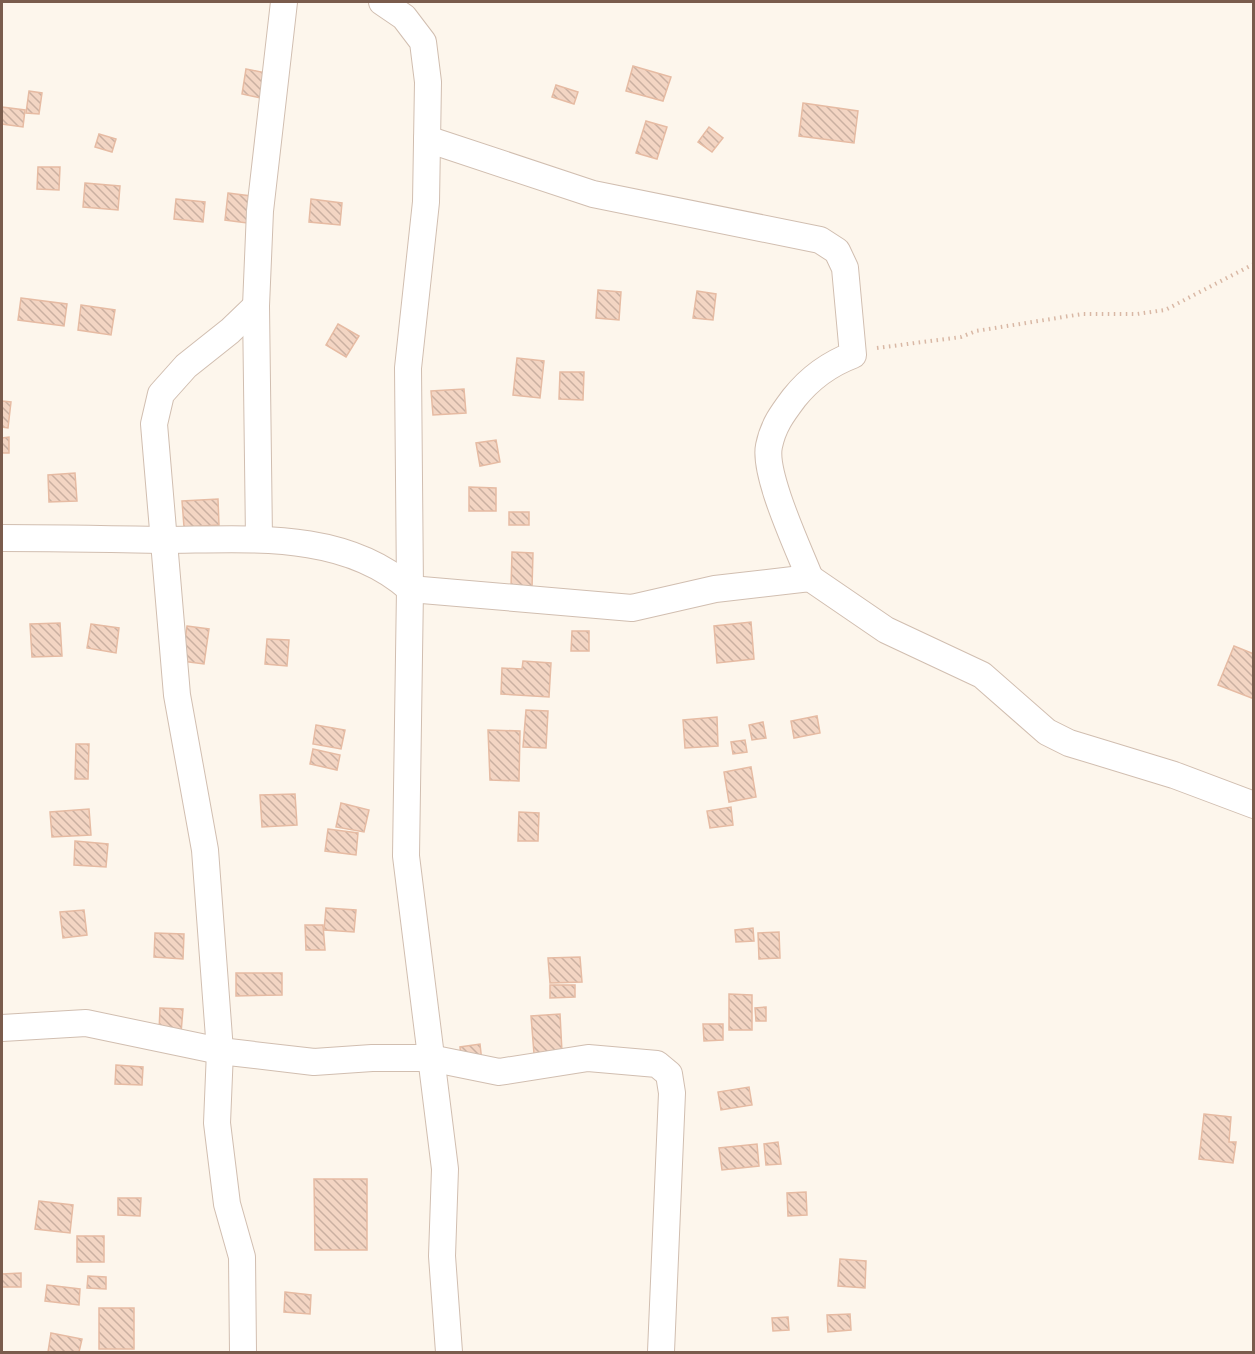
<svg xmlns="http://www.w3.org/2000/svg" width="1255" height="1354" viewBox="0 0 1255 1354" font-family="Commissioner,sans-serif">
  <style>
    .building { fill: url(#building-back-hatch); stroke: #e6bba3; stroke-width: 1.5 }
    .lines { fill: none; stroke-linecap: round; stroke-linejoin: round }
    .street-casing { stroke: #d1beb0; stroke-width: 28 }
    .path { stroke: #d9b8a5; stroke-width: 4; stroke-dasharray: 1.5 4.5; stroke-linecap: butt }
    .street { stroke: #fff; stroke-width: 26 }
  </style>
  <defs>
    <pattern id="building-back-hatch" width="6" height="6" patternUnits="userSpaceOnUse" patternTransform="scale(1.5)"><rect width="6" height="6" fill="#f3d5c3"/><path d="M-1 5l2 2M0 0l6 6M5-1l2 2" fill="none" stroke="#cab0a1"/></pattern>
  </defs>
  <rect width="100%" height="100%" fill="#fdf6ec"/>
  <g class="building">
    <polygon points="633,66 671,77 663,101 626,91"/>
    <polygon points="246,69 266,73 261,98 242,94"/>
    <polygon points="556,85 578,92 574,104 552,97"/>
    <polygon points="29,91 42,93 39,114 26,113"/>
    <polygon points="803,103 858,111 854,143 799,136"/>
    <polygon points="2,107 25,110 23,127 2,124"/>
    <polygon points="646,121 667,127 657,159 636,153"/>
    <polygon points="709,127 723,138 712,152 698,142"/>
    <polygon points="99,134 116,139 112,152 95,147"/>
    <polygon points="38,167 60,167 59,190 37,189"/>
    <polygon points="85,183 120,186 118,210 83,207"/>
    <polygon points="228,193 251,196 247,223 225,220"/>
    <polygon points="176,199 205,202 203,222 174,219"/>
    <polygon points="311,199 342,203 340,225 309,222"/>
    <polygon points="598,290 621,292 619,320 596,318"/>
    <polygon points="697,291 716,294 713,320 693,318"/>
    <polygon points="21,298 67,304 64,326 18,320"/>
    <polygon points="81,305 115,310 111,335 78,330"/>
    <polygon points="338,324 359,336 346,357 326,345"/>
    <polygon points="517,358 544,361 540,398 513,395"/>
    <polygon points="560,372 584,372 583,400 559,399"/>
    <polygon points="464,389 466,413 433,415 431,391"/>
    <polygon points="2,401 11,402 8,428 2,427"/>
    <polygon points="9,437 9,453 2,453 2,438"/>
    <polygon points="496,440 500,462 480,466 476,443"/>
    <polygon points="75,473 77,501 49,502 48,475"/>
    <polygon points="469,487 496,488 496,511 469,511"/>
    <polygon points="218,499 219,525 184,527 182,501"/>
    <rect x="509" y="512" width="20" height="13"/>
    <polygon points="512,552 533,553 532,588 511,587"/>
    <polygon points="751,622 754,659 717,663 714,626"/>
    <polygon points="60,623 62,656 32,657 30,624"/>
    <polygon points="91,624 119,628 116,653 87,648"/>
    <polygon points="187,626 209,629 204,664 182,661"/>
    <polygon points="572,631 589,631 589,651 571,651"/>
    <polygon points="267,639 289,640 287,666 265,664"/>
    <polygon points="1234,646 1254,654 1254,699 1218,685"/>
    <polygon points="523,661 551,663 549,697 501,694 502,668 522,669"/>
    <polygon points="526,710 548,711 546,748 523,747"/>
    <polygon points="817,716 820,733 794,738 791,721"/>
    <polygon points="717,717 718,746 685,748 683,720"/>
    <polygon points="763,722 766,738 752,740 749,725"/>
    <polygon points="316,725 345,730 341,749 313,744"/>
    <polygon points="488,730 520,731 519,781 490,780"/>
    <polygon points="745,740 747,752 733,754 731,742"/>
    <polygon points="76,744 89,744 88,779 75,779"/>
    <polygon points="313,749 340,755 337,770 310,764"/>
    <polygon points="751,767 756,797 729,802 724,772"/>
    <polygon points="295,794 297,825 262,827 260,795"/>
    <polygon points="341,803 369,810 364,832 336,827"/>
    <polygon points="731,807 733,825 710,828 707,811"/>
    <polygon points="89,809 91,835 52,837 50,812"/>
    <polygon points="519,812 539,813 538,841 518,841"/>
    <polygon points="328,829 358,833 356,855 325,851"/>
    <polygon points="75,841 108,844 106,867 74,865"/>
    <polygon points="326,908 356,910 354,932 324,930"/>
    <polygon points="84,910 87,935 63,938 60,912"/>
    <polygon points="305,925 323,925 325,950 306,950"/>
    <polygon points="753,928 754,941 736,942 735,930"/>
    <polygon points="779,932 780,958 759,959 758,933"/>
    <polygon points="155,933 184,934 183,959 154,957"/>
    <polygon points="580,957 582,982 550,983 548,958"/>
    <polygon points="236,973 282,973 282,995 236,996"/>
    <polygon points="550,985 575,985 575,997 550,998"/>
    <polygon points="729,994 752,995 752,1030 729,1030"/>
    <polygon points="766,1007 766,1021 756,1021 755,1008"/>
    <polygon points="160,1008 183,1009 181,1033 159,1032"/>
    <polygon points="560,1014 562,1052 534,1054 531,1016"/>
    <polygon points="703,1024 723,1024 723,1040 704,1041"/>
    <polygon points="480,1044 482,1062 462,1065 460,1047"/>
    <polygon points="116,1065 143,1067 142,1085 115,1084"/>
    <polygon points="749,1087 752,1105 721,1110 718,1092"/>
    <polygon points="1204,1114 1231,1117 1229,1142 1236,1142 1233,1163 1199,1159"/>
    <polygon points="778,1142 781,1164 766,1165 764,1144"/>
    <polygon points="757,1144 759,1166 722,1170 719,1148"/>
    <polygon points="314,1179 367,1179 367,1250 315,1250"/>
    <polygon points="806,1192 807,1215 788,1216 787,1193"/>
    <polygon points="118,1198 141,1198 140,1216 118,1215"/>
    <polygon points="39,1201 73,1205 70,1233 35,1229"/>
    <rect x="77" y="1236" width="27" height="26"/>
    <polygon points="840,1259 866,1261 865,1288 838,1286"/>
    <polygon points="21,1273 21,1287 2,1287 2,1274"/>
    <polygon points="88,1276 106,1277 106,1289 87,1288"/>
    <polygon points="47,1285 80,1289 79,1305 45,1301"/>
    <polygon points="285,1292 311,1295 310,1314 284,1312"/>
    <rect x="99" y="1308" width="35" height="41"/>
    <polygon points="850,1314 851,1330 828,1332 827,1315"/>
    <polygon points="788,1317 789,1330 773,1331 772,1318"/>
    <polygon points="51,1333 82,1339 79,1352 48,1352"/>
  </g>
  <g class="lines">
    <g class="street-casing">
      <g id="street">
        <polyline points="382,2 404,17 423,42 428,82 426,202 408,368 410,589 406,856 445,1169 442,1256 449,1352"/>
        <path d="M427,139L593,194L820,240L837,251L845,268L853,355C829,364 810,378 794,398C782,414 773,426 769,446C763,474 799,550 810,578"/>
        <path d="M2,538C55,538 108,539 161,540C245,540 343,529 410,589L632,608L715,589L810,578L886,630L982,675L1047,732L1069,743L1174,775L1254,805"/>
        <polyline points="259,539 256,306 260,211 284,2"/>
        <polyline points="2,1028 86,1023 220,1051 314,1062 372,1058 430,1058 499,1072 588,1058 657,1064 669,1074 672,1093 661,1352"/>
        <polyline points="243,1352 242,1257 227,1204 217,1123 220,1051 205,850 177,695 154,424 161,394 186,366 230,331 256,306"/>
      </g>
    </g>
    <polyline class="path" points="877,348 961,337 976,331 1082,314 1137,314 1165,310 1254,264"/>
    <use href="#street" class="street"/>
  </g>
  <rect width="1255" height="1354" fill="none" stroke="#7a5c4d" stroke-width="6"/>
</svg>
